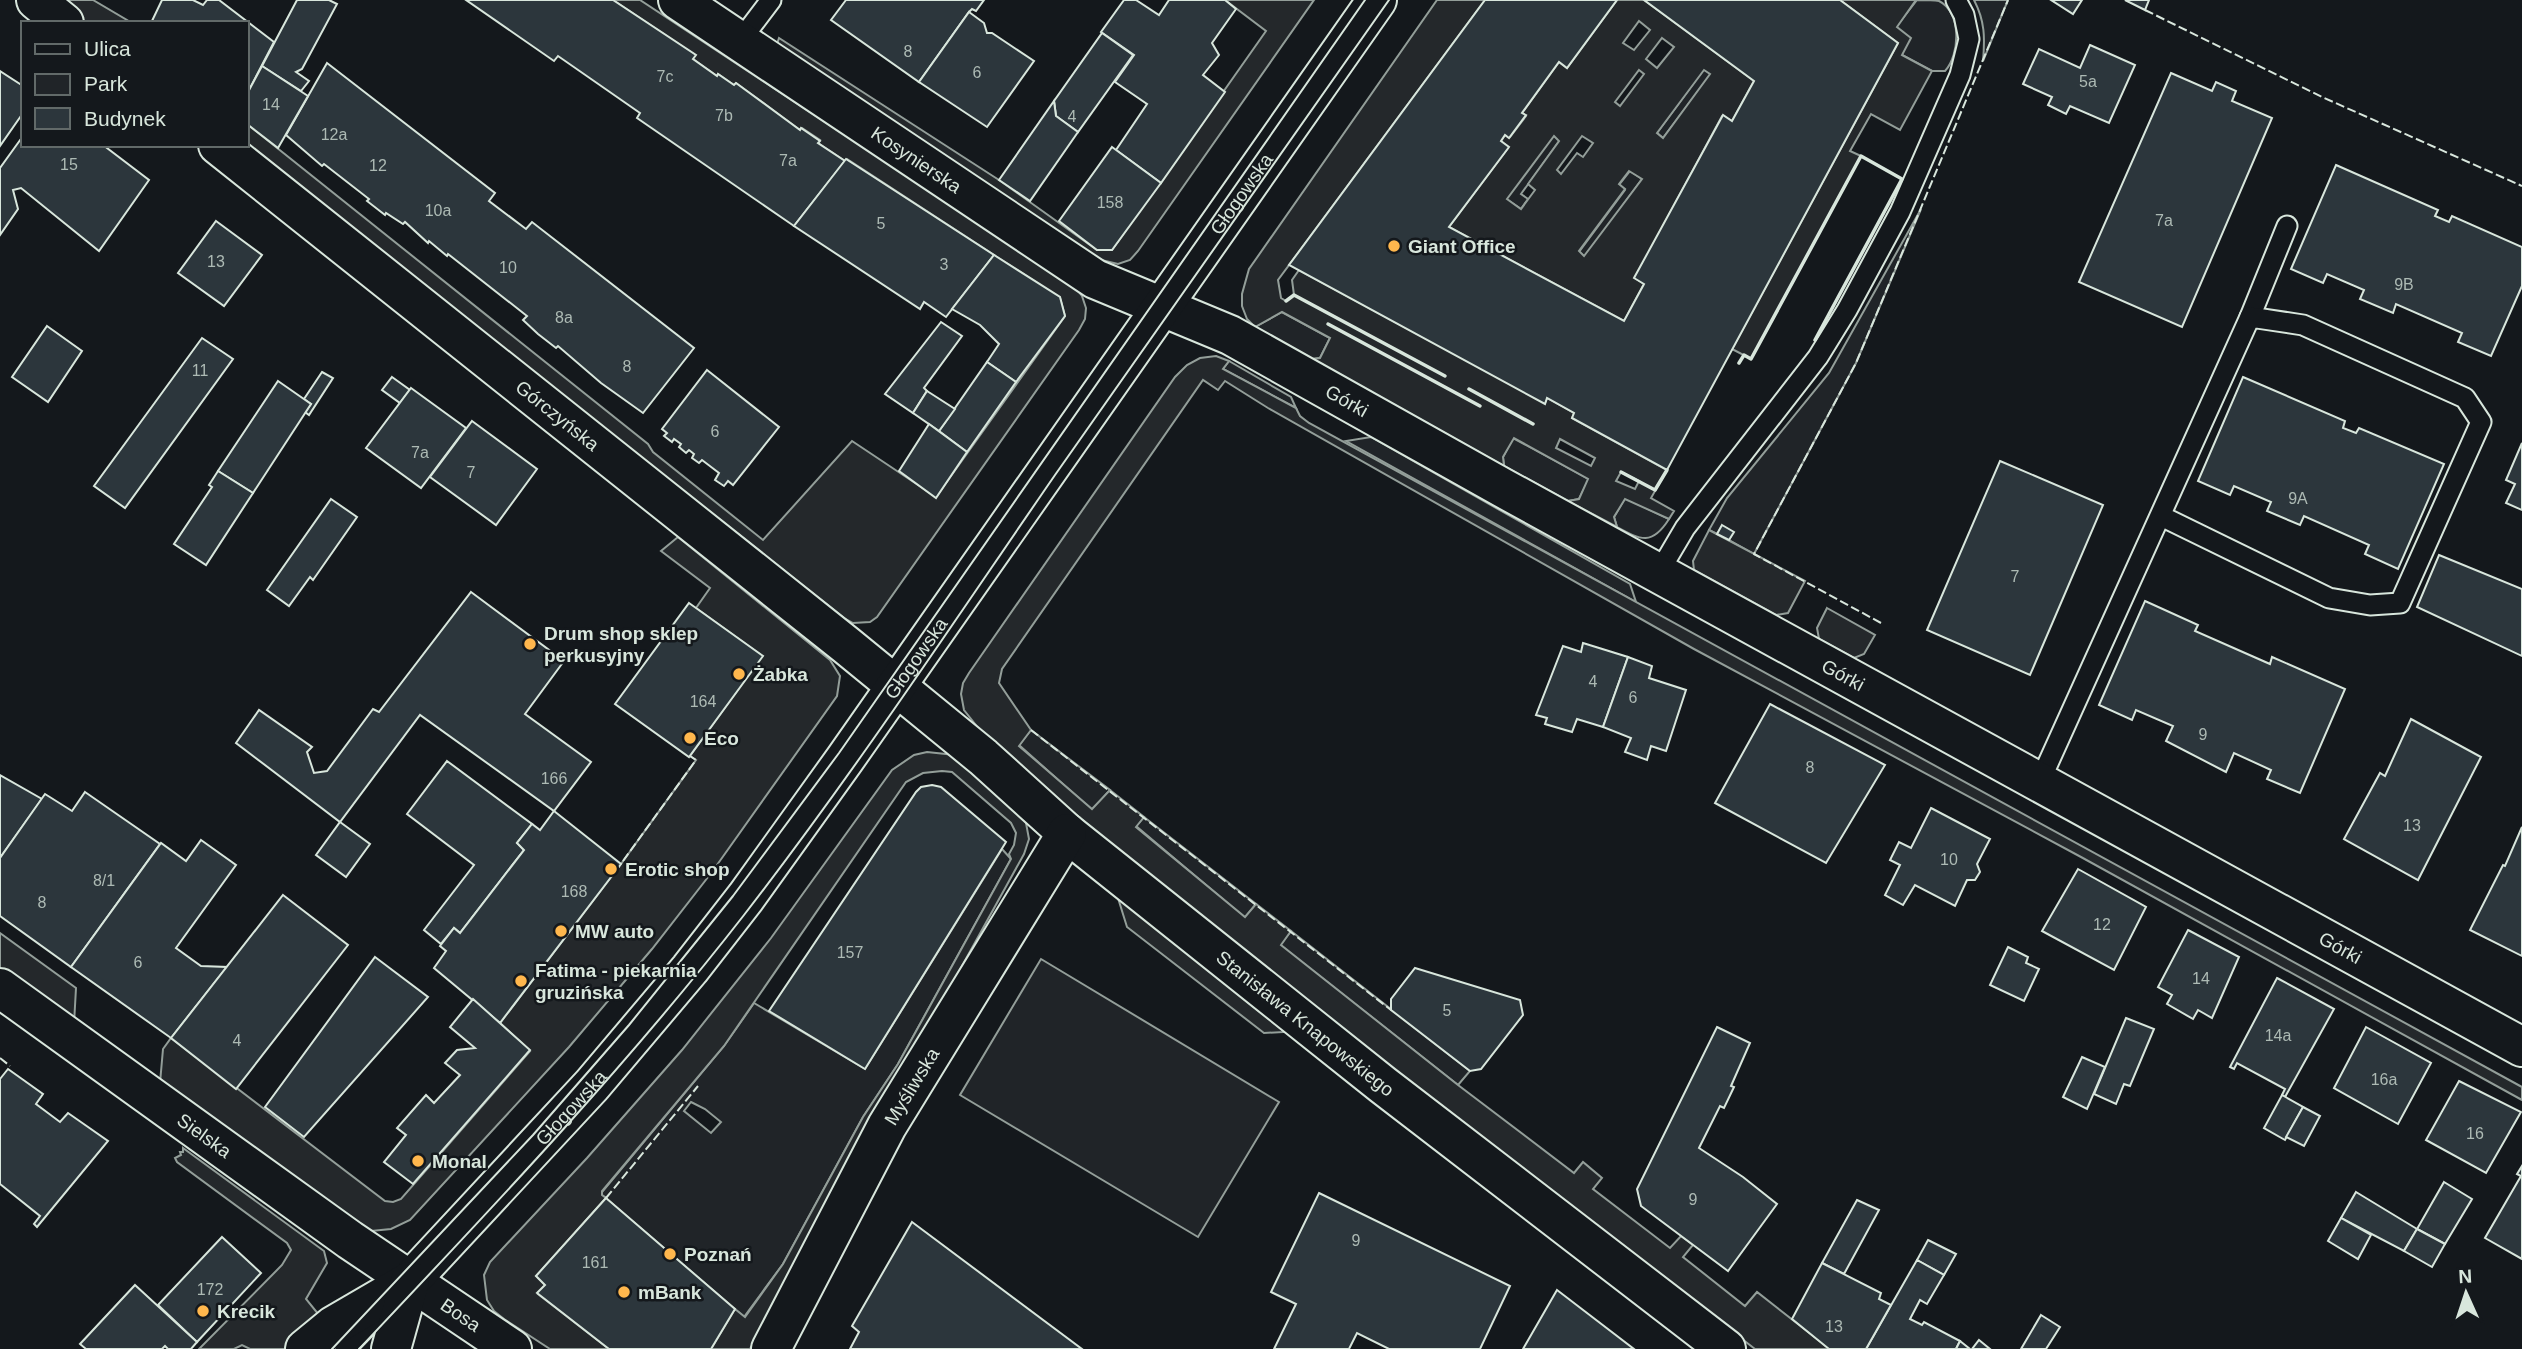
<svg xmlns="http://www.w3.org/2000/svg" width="2522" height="1349" viewBox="0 0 2522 1349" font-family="Helvetica,sans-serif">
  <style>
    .green { fill: #202428; stroke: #939e99; stroke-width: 2; fill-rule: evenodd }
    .parking { fill: #24282b; stroke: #939e99; stroke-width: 2; fill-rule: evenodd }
    .building { fill: #2c363c; stroke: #d8e6dc; stroke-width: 2 }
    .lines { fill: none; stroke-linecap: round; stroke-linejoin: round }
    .service-casing { stroke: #d8e6dc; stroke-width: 23 }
    .minor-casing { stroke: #d8e6dc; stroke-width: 42 }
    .tertiary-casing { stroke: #d8e6dc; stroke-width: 42 }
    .service { stroke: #14181c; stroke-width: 19 }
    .minor { stroke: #14181c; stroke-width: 38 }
    .tertiary { stroke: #14181c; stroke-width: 38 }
    .tram { stroke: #d8e6dc; stroke-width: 2 }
    .fence { stroke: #d8e6dc; stroke-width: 2; stroke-dasharray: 9 3.5; stroke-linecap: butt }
    .wall { stroke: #d8e6dc; stroke-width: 3.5 }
    .poi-dot { fill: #ffb74d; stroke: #14181c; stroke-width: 2.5 }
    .labels { text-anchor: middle; stroke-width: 5; stroke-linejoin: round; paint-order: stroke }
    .number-label { font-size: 16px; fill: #adbab4 }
    .street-label { font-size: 19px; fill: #d8e6dc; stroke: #14181c }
    .poi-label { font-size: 19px; font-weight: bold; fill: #d8e6dc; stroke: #14181c; text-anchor: start }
  </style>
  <rect width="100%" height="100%" fill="#14181c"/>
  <g class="green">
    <path d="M1917,0C1923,0 1933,0 1939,1C1962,12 1960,55 1945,71H1932L1902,55L1896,27Z"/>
    <path d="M1974,0H2008L1983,61C1985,38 1985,21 1974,0Z"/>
    <polygon points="1704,69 1711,74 1663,138 1657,133"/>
    <polygon points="1553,135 1560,140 1521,194 1528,199 1521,209 1506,199"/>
    <polygon points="1630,171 1642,179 1585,257 1579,252 1625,190 1619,185"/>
    <polygon points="1921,209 1856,363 1754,554 1729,540 1733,532 1722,526 1717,534 1709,530 1727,498 1829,373"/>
    <polygon points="1282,312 1330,338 1320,358 1312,359 1255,327"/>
    <polygon points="1229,361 1291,397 1296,408 1223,369"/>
    <polygon points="1371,437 1630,584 1636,602 1346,441"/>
    <polygon points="1513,438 1589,479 1579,499 1568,501 1504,466 1503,457"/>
    <path d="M1625,498L1669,519C1652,546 1641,540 1617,527L1614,517Z"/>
    <polygon points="1031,730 1110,790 1092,810 1019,745"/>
    <polygon points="1144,817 1256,904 1245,918 1136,826"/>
    <path d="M1002,849L1011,859L898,1064L863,1117L783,1264L744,1317L602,1195V1192L724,1046L754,1003L865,1069ZM691,1102L705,1109L721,1122L711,1133L684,1111Z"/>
    <polygon points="1291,931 1470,1071 1458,1085 1280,945"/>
    <polygon points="1041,959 1279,1102 1198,1237 960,1095"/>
  </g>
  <g class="parking">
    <polygon points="52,0 93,0 132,23 83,23"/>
    <polygon points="613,0 640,0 1074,286 1082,296 1086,308 1085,319 1079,330 877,617 870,622 853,623 844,618 247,145 247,124 648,444 653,452 763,540 852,441 936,497 1065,316 1060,298 847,159 845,161 818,143 820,140 802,128 800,130 736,83 734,85 718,74 717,76 693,59 695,55"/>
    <polygon points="1225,0 1314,0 1138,251 1130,260 1118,264 1093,258 777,44 779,38 999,180 1097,250 1112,250 1266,31"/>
    <path d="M1437,0H1485L1278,280L1281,298L1286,301L1294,295L1292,280L1299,270L1545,403L1547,398L1574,413L1572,418L1667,470L1651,498L1674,511L1669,519L1625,499L1614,517L1617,527L1568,501L1579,499L1588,479L1514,438L1503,457L1504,466L1312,359L1320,358L1330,338L1282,312L1255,327L1247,319L1242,306V294L1249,269ZM1560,439L1595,458L1591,466L1556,448ZM1621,472L1639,481L1635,489L1616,481Z"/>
    <path d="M1617,0H1644L1754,81L1732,121L1722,116L1635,278L1644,284L1624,321L1449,227L1508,148L1501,141L1505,135L1510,137L1526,116L1522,113L1559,62L1567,68ZM1639,21L1650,30L1634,50L1623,43ZM1662,38L1674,47L1657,68L1646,59ZM1639,70L1644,74L1620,106L1615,102ZM1704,70L1710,74L1663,138L1657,133ZM1554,136L1559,141L1528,184L1535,190L1521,209L1507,199ZM1582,136L1593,143L1583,157L1577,153L1561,174L1557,170ZM1629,171L1642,179L1584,256L1579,251L1625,189L1619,184Z"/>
    <polygon points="1840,0 1916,0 1897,27 1911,38 1902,55 1932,71 1900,130 1871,114 1850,151 1861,156 1751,359 1732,349 1898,43"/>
    <polygon points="1216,356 1229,361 1223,369 1296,408 1300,416 1309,423 2522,1087 2522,1100 2081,857 1694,649 1268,408 1225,381 1218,390 1203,380 1002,669 999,683 1031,730 1019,746 1092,809 1110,790 1144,817 1136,827 1245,917 1256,904 1291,931 1281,945 1458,1085 1574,1173 1583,1162 1602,1178 1593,1189 1670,1248 1681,1236 1693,1245 1683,1257 1745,1306 1757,1292 1830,1349 1755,1349 1246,955 1070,810 983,734 964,710 961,694 963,683 969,673 1175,377 1187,365 1200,358"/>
    <polygon points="1709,530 1805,581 1788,613 1776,615 1694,570 1693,561"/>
    <polygon points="678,537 830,660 840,676 837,696 712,872 652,949 569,1047 410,1220 391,1229 371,1231 160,1083 163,1049 171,1038 385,1201 393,1202 401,1199 530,1051 500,1023 621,864 696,760 690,756 762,656 696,608 710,588 661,551"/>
    <polygon points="1827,608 1875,635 1864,654 1854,658 1819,639 1817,628"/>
    <polygon points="927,752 955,755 1023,817 1026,823 1029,839 1024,854 750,1349 711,1349 735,1309 745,1317 783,1264 863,1117 898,1064 1011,859 1009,854 1014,845 1016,833 1011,823 952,772 942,771 923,773 906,782 724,1046 602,1191 602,1195 606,1198 536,1276 545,1285 538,1294 609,1349 550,1349 504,1319 494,1311 487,1300 484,1275 490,1262 587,1158 682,1050 771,938 892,770 914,755"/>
    <polygon points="1118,898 1285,1032 1264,1033 1127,927"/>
    <polygon points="0,933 76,988 74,1024 0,973"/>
    <polygon points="183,1148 324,1251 327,1263 306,1299 319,1315 287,1349 250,1349 242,1345 234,1349 199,1349 282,1265 291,1250 287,1243 177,1162 175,1158 181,1155 180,1152 183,1152"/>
  </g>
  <g class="building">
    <polygon points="162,0 193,0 203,5 207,0 219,0 274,42 247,94 247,23 151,23"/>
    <polygon points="297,0 329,0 337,4 302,69 296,72 309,81 301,91 262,66"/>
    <polygon points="466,0 613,0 696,55 693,59 717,76 718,74 734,85 736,83 800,130 801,128 820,141 818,143 845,161 794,226 637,118 640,113 558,56 554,61"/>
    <polygon points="846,0 984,0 976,11 972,9 969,12 919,82 831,20"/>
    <polygon points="1124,0 1136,0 1159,15 1169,0 1225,0 1236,9 1212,43 1219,55 1203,75 1225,92 1161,183 1116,150 1147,104 1115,82 1134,55 1101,32"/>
    <polygon points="1485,0 1617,0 1567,68 1559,62 1522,113 1526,115 1509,138 1505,135 1501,141 1509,147 1449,227 1624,321 1644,284 1634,278 1723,115 1732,121 1754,81 1644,0 1840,0 1898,43 1667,470 1572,418 1574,413 1547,398 1545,404 1289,265"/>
    <polygon points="2051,0 2082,0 2073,14"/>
    <polygon points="2125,0 2149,0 2145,10"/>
    <polygon points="969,12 984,23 987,33 992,33 1034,61 987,127 919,82"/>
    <polygon points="1102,33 1133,55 1078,132 1056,116 1054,101"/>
    <polygon points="2090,45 2135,65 2109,123 2070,106 2066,114 2048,105 2052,97 2023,84 2039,49 2080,68"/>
    <polygon points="327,63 495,193 489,201 526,229 532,222 694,348 643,413 601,383 558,346 556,348 538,334 523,320 527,316 448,254 447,256 429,241 428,243 405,222 403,224 386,213 385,215 367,201 369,199 324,164 322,166 286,135"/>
    <polygon points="262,66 308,96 278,148 247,124 247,94"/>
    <polygon points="0,71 23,86 23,113 0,146"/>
    <polygon points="2171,73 2212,91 2216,82 2236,91 2232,101 2272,118 2182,327 2079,282"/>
    <polygon points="1054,101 1056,116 1078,132 1030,201 999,180"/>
    <polygon points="23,136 23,145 103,145 149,180 99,251 21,188 13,190 18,209 0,235 0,168"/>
    <polygon points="1112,147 1161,183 1112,250 1097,250 1059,221"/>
    <polygon points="846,159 994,255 946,317 924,302 920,309 794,226"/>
    <polygon points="2336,165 2438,210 2435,216 2449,222 2452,216 2522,247 2522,286 2491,356 2458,342 2462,333 2396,304 2393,313 2360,299 2364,290 2327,274 2323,283 2291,269"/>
    <polygon points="216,221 262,255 224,306 178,273"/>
    <polygon points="994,255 1060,297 1065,316 1016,382 987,362 999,344 980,325 952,309"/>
    <polygon points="941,322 962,336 924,388 927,391 913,413 885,394"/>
    <polygon points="47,326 82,351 48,402 12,377"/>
    <polygon points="202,338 233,359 125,508 94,486"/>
    <polygon points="987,362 1016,382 967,452 939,431"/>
    <polygon points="707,370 779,427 733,485 728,481 724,486 715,480 719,473 702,460 699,463 692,458 694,454 689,450 686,453 679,447 681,444 674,439 672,442 664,436 667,433 662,429"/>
    <polygon points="322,372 333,378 309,415 305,412 311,404 304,399"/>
    <polygon points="392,377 410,390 400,403 382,390"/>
    <polygon points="2243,377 2345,421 2343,428 2356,433 2359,428 2444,464 2398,569 2365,554 2369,545 2304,516 2300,525 2267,511 2271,502 2234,486 2230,495 2198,481"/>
    <polygon points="278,381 311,404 253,493 218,471"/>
    <polygon points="411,388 466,428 421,488 366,448"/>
    <polygon points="927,391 955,409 939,431 913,413"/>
    <polygon points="472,421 537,469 496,525 430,477"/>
    <polygon points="929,424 967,452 936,498 899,471"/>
    <polygon points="2522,443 2522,510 2506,503 2515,484 2506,480"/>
    <polygon points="2000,461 2103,505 2030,675 1927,630"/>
    <polygon points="218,471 253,493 206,565 174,544 212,487 209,485"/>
    <polygon points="331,499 357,517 313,580 310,577 289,606 267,590"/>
    <polygon points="1722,525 1734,532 1729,540 1717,534"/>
    <polygon points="2439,555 2522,589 2522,656 2417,607"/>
    <polygon points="471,592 564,661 525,714 591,762 554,811 420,715 340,822 236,743 259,710 312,747 307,752 314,773 327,771 373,709 379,712"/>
    <polygon points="2145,601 2198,625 2195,631 2270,664 2272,657 2345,689 2300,793 2267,779 2271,770 2234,753 2226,772 2166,741 2173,726 2136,710 2132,720 2099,705"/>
    <polygon points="689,603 763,656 689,757 615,704"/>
    <polygon points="1583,643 1628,657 1603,727 1577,719 1572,732 1545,724 1547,718 1536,715 1563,646 1581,652"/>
    <polygon points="1628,657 1652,666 1649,678 1686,690 1666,751 1651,746 1647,760 1625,752 1631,738 1603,727"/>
    <polygon points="1770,704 1885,765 1826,863 1715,803"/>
    <polygon points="2411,719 2481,757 2418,880 2344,839 2380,773 2385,776"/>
    <polygon points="447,761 532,824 517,843 524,850 460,933 454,928 441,944 424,930 474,865 407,814"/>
    <polygon points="0,775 42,799 0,858"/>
    <polygon points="932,785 941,787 1006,842 865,1069 769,1011 916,792 921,787"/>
    <polygon points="85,792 160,844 71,967 0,916 0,858 45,794 72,811"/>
    <polygon points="1931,808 1990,839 1977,864 1980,872 1975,880 1967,880 1955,906 1915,885 1903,905 1885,895 1900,865 1890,860 1899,842 1911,848"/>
    <polygon points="554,811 621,864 500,1023 434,968 446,951 440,946 454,928 460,933 524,850 517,843 532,824 540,830"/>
    <polygon points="340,822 370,844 346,877 316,855"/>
    <polygon points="2522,827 2522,956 2470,930 2503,865 2505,866"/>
    <polygon points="201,840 236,865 176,948 201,966 227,967 171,1038 71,967 161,843 186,861"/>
    <polygon points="2078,869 2146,907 2114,970 2042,931"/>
    <polygon points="283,895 348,945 236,1089 171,1038"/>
    <polygon points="2188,930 2239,957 2212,1018 2198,1010 2193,1019 2167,1004 2172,995 2158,987"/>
    <polygon points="2008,947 2028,957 2026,963 2039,969 2024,1001 1990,985"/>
    <polygon points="375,957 428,997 304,1137 265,1107"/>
    <polygon points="1415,968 1520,1000 1523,1015 1481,1069 1470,1071 1391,1010 1391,999"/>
    <polygon points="2277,978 2334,1009 2285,1097 2282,1095 2285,1089 2237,1063 2234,1069 2230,1067"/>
    <polygon points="473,999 530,1050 413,1184 384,1162 406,1135 397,1128 426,1095 434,1103 460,1075 445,1063 457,1050 475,1048 450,1027"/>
    <polygon points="2126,1018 2154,1029 2130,1086 2124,1084 2116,1104 2094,1094"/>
    <polygon points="1717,1027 1750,1043 1731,1086 1734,1087 1724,1108 1720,1106 1699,1148 1743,1177 1777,1204 1728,1271 1641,1206 1637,1189"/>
    <polygon points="2366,1027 2431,1063 2398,1124 2334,1088"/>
    <polygon points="2082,1057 2105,1067 2087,1109 2063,1097"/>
    <polygon points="8,1069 43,1094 36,1104 60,1122 68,1113 108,1141 37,1227 34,1224 40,1216 0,1184 0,1079"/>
    <polygon points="2459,1081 2521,1112 2486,1173 2426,1140"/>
    <polygon points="2282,1095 2303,1107 2285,1140 2264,1128"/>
    <polygon points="2303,1107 2320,1116 2304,1146 2286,1137"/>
    <polygon points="2522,1166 2522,1259 2485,1238 2521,1176 2517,1174"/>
    <polygon points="2444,1182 2472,1199 2445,1244 2417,1229"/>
    <polygon points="2356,1192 2417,1229 2404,1251 2341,1218"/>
    <polygon points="1319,1193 1510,1286 1480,1349 1389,1349 1357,1333 1349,1349 1274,1349 1296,1304 1271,1292"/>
    <polygon points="606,1198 735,1309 711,1349 609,1349 537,1293 545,1285 536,1276"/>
    <polygon points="1857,1200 1879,1210 1844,1274 1822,1263"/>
    <polygon points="2341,1218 2371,1235 2358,1259 2328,1241"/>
    <polygon points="912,1222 1082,1349 850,1349 859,1332 852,1326"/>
    <polygon points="2417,1229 2445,1244 2432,1267 2404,1251"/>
    <polygon points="222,1237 261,1273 197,1342 158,1305"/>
    <polygon points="1928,1240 1956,1254 1944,1275 1917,1260"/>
    <polygon points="1917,1260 1944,1275 1927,1304 1920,1300 1910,1319 1922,1325 1924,1322 1960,1341 1956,1349 1866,1349"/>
    <polygon points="1822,1263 1881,1293 1879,1299 1891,1305 1866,1349 1829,1349 1792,1319"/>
    <polygon points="135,1285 197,1342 191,1349 168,1349 165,1346 162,1349 86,1349 80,1344"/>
    <polygon points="1557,1290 1634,1349 1523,1349"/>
    <polygon points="2041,1315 2060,1327 2046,1349 2021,1349"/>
    <polygon points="1979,1340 1990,1349 1972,1349"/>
    <polygon points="1960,1341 1970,1349 1956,1349"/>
  </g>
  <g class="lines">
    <g class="service-casing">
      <g id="service">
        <polyline points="740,41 771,0"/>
        <polyline points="2250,317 2287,226"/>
        <polyline points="1659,572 1685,528 1818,357 1847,310 1900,212 1960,75 1969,39 1964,15 1956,0"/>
        <polyline points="2040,781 2250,317 2303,325 2465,398 2481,422 2400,603 2370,605 2329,598 2161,516"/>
        <polyline points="345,1349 378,1315"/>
      </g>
    </g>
    <g class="minor-casing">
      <g id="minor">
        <polyline points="36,0 64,23"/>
        <path id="s1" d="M678,0L1095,279L1230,335L1503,488L2522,1047"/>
        <path id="s2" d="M218,145L846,645L983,757L1067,833L1383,1085L1726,1349"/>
        <path id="s3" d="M0,988L350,1240L512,1349"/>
        <path id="s4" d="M771,1349L887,1126L1067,833"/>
      </g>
    </g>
    <g class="tertiary-casing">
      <g id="tertiary">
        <path id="s5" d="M305,1349L333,1326L410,1281L592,1085L690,969L746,897L845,759L1377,0"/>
        <polyline points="391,1349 410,1281"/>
      </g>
    </g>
    <use href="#service" class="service"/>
    <use href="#minor" class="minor"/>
    <use href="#tertiary" class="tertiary"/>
    <g class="tram">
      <polyline points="332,1349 533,1135 629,1025 733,896 839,753 1365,0"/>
      <path d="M359,1349C492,1208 625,1068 744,915C854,773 953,623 1055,475C1165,316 1278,159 1389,0"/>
    </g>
    <g class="fence">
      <polyline points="2145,10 2322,97 2522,186"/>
      <polyline points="1881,623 1754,554 1856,363 2008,0"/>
      <polyline points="1031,730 1391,1010"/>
      <polyline points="623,861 696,760 690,756"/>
      <polyline points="0,1058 10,1066"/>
      <polyline points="606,1198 698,1086"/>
    </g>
    <g class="wall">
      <polyline points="1286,301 1294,295 1445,376"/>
      <polyline points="1328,324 1480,406"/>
      <polyline points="1739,363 1744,355 1751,359 1861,156 1902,179 1815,340"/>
      <polyline points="1469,389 1533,424"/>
      <polyline points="1621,472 1655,490 1667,470"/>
    </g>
  </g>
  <g class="poi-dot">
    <circle cx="1394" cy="246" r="7"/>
    <circle cx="530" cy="644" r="7"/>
    <circle cx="739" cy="674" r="7"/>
    <circle cx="690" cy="738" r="7"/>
    <circle cx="611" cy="869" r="7"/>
    <circle cx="561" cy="931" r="7"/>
    <circle cx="521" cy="981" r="7"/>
    <circle cx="418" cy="1161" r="7"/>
    <circle cx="670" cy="1254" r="7"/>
    <circle cx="624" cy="1292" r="7"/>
    <circle cx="203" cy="1311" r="7"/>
  </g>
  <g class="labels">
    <g class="number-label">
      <text x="908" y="57">8</text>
      <text x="977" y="78">6</text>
      <text x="665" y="82">7c</text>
      <text x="2088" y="87">5a</text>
      <text x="271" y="110">14</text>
      <text x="724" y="121">7b</text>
      <text x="1072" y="122">4</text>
      <text x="334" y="140">12a</text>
      <text x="788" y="166">7a</text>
      <text x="69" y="170">15</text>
      <text x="378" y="171">12</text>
      <text x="1110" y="208">158</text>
      <text x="438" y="216">10a</text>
      <text x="2164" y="226">7a</text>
      <text x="881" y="229">5</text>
      <text x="216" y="267">13</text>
      <text x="944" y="270">3</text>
      <text x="508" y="273">10</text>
      <text x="2404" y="290">9B</text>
      <text x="564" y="323">8a</text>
      <text x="627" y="372">8</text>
      <text x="200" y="376">11</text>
      <text x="715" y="437">6</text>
      <text x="420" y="458">7a</text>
      <text x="471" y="478">7</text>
      <text x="2298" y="504">9A</text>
      <text x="2015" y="582">7</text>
      <text x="1593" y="687">4</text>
      <text x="1633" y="703">6</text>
      <text x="703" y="707">164</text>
      <text x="2203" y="740">9</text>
      <text x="1810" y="773">8</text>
      <text x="554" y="784">166</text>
      <text x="2412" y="831">13</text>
      <text x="1949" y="865">10</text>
      <text x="104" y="886">8/1</text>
      <text x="574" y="897">168</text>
      <text x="42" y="908">8</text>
      <text x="2102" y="930">12</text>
      <text x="850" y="958">157</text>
      <text x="138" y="968">6</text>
      <text x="2201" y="984">14</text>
      <text x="1447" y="1016">5</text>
      <text x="2278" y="1041">14a</text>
      <text x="237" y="1046">4</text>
      <text x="2384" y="1085">16a</text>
      <text x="2475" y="1139">16</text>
      <text x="1693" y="1205">9</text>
      <text x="1356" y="1246">9</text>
      <text x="595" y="1268">161</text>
      <text x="210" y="1295">172</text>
      <text x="1834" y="1332">13</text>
    </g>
    <g class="street-label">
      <text dy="7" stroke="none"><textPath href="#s1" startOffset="287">Kosynierska</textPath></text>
      <text dy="7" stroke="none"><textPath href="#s5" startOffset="1496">Głogowska</textPath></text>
      <text dy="7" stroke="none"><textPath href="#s1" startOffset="782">Górki</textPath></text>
      <text dy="7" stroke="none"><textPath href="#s2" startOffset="434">Górczyńska</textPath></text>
      <text dy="7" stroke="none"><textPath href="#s5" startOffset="929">Głogowska</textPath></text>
      <text dy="7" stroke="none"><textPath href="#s1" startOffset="1349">Górki</textPath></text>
      <text dy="7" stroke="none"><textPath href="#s1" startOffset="1916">Górki</textPath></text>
      <text dy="7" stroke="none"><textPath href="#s2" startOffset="1398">Stanisława Knapowskiego</textPath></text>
      <text dy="7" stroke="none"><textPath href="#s4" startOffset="298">Myśliwska</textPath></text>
      <text dy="7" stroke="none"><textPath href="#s5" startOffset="362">Głogowska</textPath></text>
      <text dy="7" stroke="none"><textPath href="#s3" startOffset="252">Sielska</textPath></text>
      <text dy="7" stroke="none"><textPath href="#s3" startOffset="565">Bosa</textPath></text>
    </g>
    <g class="poi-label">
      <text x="1408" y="253">Giant Office</text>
      <text x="544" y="640">Drum shop sklep<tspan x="544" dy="22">perkusyjny</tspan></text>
      <text x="753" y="681">Żabka</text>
      <text x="704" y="745">Eco</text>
      <text x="625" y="876">Erotic shop</text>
      <text x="575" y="938">MW auto</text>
      <text x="535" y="977">Fatima - piekarnia<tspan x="535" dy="22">gruzińska</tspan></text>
      <text x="432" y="1168">Monal</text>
      <text x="684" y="1261">Poznań</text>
      <text x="638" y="1299">mBank</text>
      <text x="217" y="1318">Krecik</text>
    </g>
  </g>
  <rect x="21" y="21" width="228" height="126" fill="#14181c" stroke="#626a69" stroke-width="2"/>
  <rect x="35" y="44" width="35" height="10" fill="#14181c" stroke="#626a69" stroke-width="2"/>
  <text x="84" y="56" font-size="21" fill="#d8e6dc">Ulica</text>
  <rect x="35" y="74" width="35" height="21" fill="#202428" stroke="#626a69" stroke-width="2"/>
  <text x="84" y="91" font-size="21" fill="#d8e6dc">Park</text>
  <rect x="35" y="108" width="35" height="21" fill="#2c363c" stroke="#626a69" stroke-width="2"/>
  <text x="84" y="126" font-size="21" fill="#d8e6dc">Budynek</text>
  <g transform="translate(2466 1293) rotate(357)" stroke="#14181c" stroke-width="5" paint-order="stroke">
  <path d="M0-5L12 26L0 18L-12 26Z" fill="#d8e6dc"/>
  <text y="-10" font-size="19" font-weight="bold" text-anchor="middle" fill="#d8e6dc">N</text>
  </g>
</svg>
